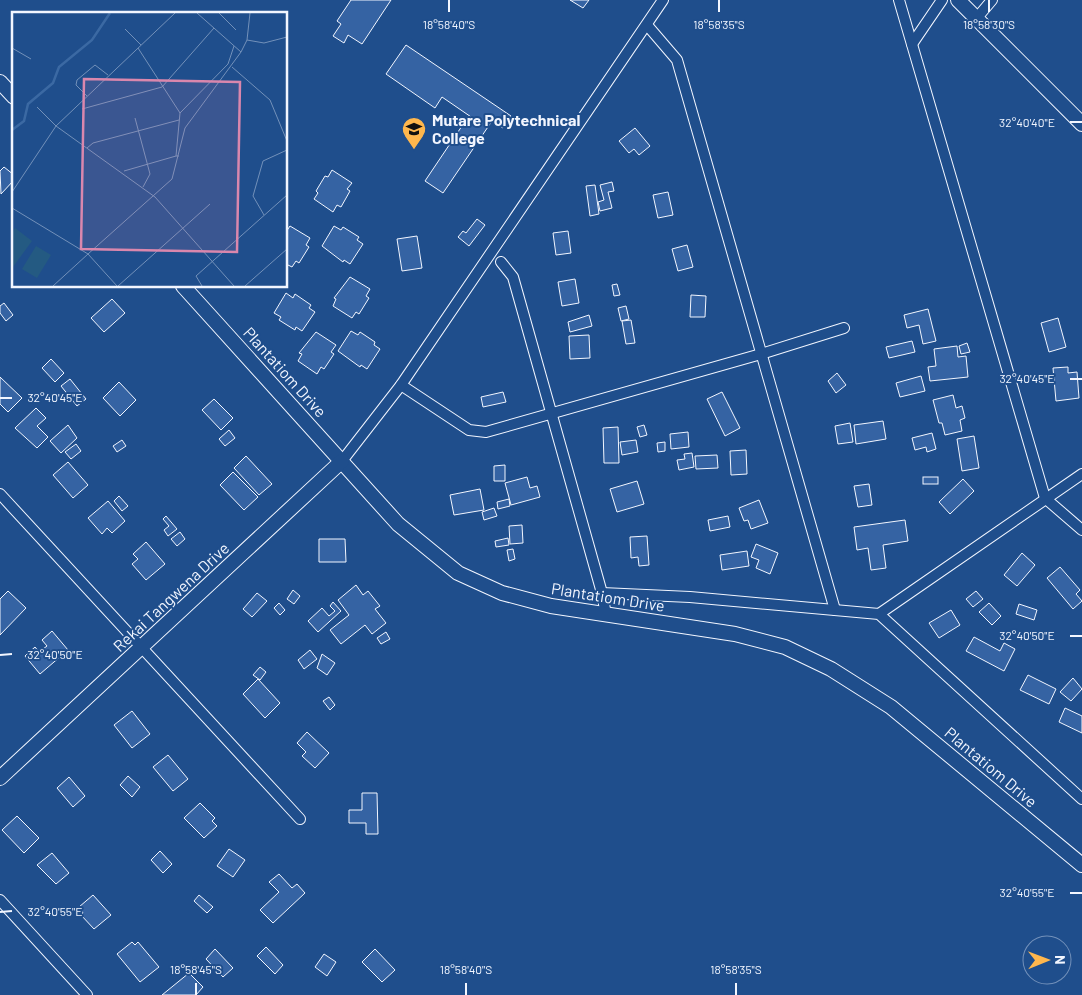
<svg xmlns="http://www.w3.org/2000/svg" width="1082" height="995" viewBox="0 0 1082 995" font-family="Barlow,sans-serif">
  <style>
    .building { fill: #3563a3; stroke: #f2f6ff }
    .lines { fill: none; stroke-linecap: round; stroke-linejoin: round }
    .minor-casing { stroke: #f2f6ff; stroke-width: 12 }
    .tertiary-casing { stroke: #f2f6ff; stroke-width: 16 }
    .minor { stroke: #1f4e8c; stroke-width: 10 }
    .tertiary { stroke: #1f4e8c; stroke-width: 14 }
    .ticks { fill: none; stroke: #f2f6ff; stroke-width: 2 }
    .labels { text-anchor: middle; stroke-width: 4; stroke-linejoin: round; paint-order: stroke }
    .poi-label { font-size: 16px; font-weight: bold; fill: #f2f6ff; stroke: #1f4e8c; text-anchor: start }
    .street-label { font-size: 16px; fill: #f2f6ff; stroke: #1f4e8c }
    .inset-river { fill: none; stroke: #3b69a3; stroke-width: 2.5 }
    .inset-road { fill: none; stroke: #7391ba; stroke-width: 1 }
    .view { fill: #da87ad; fill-opacity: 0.15; stroke: #da87ad; stroke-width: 2.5 }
    .inset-edge { fill: none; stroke: #f2f6ff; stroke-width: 2.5 }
    .ticks-label { font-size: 12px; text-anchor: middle; fill: #f2f6ff; stroke: #1f4e8c; stroke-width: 4; stroke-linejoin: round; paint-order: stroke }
  </style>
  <rect width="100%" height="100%" fill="#1f4e8c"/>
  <g class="building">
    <polygon points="351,0 391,0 362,44 348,35 344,43 333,36 341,24 337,21"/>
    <polygon points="570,0 589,0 583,8"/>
    <polygon points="406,45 511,116 503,128 492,121 443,193 425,181 468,117 477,121 442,97 435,108 386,74"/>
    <polygon points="635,128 650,146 639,155 634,149 629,153 619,141"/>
    <polygon points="4,167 14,175 14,180 1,194 0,171"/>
    <polygon points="332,170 352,183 347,189 350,191 341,207 337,205 333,212 314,199 318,193 316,191 325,176 328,177"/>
    <polygon points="612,182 614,191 608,192 612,208 600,211 598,202 604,200 600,185"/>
    <polygon points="595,185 599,214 590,216 586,186"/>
    <polygon points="668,192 673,215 658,218 653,195"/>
    <polygon points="477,219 485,225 469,246 458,237 463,231 466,233"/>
    <polygon points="290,226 310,238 306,245 309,247 299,263 296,261 292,267 286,264 286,232"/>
    <polygon points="334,226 341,230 343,227 359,237 357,240 363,244 350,264 344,260 343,262 322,246"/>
    <polygon points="568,231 571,253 556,255 553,233"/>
    <polygon points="417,236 422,268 402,271 397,239"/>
    <polygon points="687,245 693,267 678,271 672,249"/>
    <polygon points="350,277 370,289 366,296 369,298 359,314 356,312 352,318 333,306 336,299 334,298"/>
    <polygon points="575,279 579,303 562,306 558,282"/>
    <polygon points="617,284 620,295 614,296 612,285"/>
    <polygon points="286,293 293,298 295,294 311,305 309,308 315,312 302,331 296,327 295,330 279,320 281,317 274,313"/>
    <polygon points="691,295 706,296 705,317 690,317"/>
    <polygon points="112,299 125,313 104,332 91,318"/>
    <polygon points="4,303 13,315 6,321 0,313 0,306"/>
    <polygon points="626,306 629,319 621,321 618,308"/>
    <polygon points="928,309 936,341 923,344 919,325 907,328 904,315"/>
    <polygon points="589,315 592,326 570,332 568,322"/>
    <polygon points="1058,318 1066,347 1049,352 1041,323"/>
    <polygon points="631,320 635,343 626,344 622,321"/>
    <polygon points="351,331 358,335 360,332 375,342 374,345 380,349 367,369 361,365 360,367 338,351"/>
    <polygon points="316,332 336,345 331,352 334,354 324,369 321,367 317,374 298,361 302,354 299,353"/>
    <polygon points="589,335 590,358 570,359 569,336"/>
    <polygon points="912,341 915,352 889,358 886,347"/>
    <polygon points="967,343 970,352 961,354 959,346"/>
    <polygon points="957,346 958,357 966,356 968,377 930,381 928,367 936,366 934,349"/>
    <polygon points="51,359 64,373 55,382 42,368"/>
    <polygon points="1068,367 1068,373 1077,372 1079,398 1056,401 1053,368"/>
    <polygon points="837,373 846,385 836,393 828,381"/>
    <polygon points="921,376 925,391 900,397 896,383"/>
    <polygon points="0,377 22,398 8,412 0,404"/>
    <polygon points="70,379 86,399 77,406 61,386"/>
    <polygon points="119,382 136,400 120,416 103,398"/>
    <polygon points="503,392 506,402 483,407 481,397"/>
    <polygon points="722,392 740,428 725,436 707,399"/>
    <polygon points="953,395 956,408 962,406 965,418 960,420 962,431 945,435 942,423 939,423 933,400"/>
    <polygon points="214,399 233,418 221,430 202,410"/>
    <polygon points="36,408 46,418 37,426 48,437 37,448 15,428"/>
    <polygon points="883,421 886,439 856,444 854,425"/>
    <polygon points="850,423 853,442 838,444 835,426"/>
    <polygon points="68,425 77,438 61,453 50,441"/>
    <polygon points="644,425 647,435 640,437 637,427"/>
    <polygon points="618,427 619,463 604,463 603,428"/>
    <polygon points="229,430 235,438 225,446 219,439"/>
    <polygon points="688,432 689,447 671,449 670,434"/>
    <polygon points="932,433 936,449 927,452 926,447 915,450 912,438"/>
    <polygon points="974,436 979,468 962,471 957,439"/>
    <polygon points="122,440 126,446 117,452 113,446"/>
    <polygon points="636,440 638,452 622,455 620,442"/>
    <polygon points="665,442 665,451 658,452 657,443"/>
    <polygon points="76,444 81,451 71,459 65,452"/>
    <polygon points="746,450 747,474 731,475 730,451"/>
    <polygon points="692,453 694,467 679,470 677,460 685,459 684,454"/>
    <polygon points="717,455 718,468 696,469 695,456"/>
    <polygon points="246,456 272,484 259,495 234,468"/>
    <polygon points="68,462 88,485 73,498 53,475"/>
    <polygon points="505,465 505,481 494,481 494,466"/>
    <polygon points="233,472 258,497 244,510 220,485"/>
    <polygon points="527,477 530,488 537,486 540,497 511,505 505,483"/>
    <rect x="923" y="477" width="15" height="7"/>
    <polygon points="963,479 974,491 950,514 939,502"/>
    <polygon points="637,481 644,504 617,512 610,489"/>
    <polygon points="869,484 872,505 858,507 854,486"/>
    <polygon points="480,489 484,510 454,515 450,495"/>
    <polygon points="119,496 128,506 122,511 114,501"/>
    <polygon points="509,499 510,506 498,509 497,502"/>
    <polygon points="759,500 768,523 751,529 748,520 744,521 739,508"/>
    <polygon points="108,501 125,521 112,533 107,528 102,534 88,518"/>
    <polygon points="494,508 497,516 484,520 482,512"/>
    <polygon points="166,516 177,529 168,536 164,530 169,526 163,519"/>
    <polygon points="728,516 730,527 710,531 708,520"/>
    <polygon points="905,520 908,541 883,545 886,568 871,570 868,548 857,550 854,527"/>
    <polygon points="522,525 523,543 510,544 509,526"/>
    <polygon points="180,532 185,539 177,546 171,539"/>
    <polygon points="647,536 649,565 639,566 638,557 631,558 630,537"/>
    <polygon points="508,538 509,545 496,547 495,541"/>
    <polygon points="319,539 345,539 346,562 319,562"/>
    <polygon points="146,542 165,564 146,580 132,564 138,559 133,554"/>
    <polygon points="756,544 778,553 770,574 756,568 759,560 751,557"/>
    <polygon points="513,549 515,559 509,561 507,550"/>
    <polygon points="747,551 749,566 722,570 720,555"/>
    <polygon points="1022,553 1035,565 1017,586 1004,575"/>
    <polygon points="1060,567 1080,590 1076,594 1082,601 1073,609 1047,578"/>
    <polygon points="356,585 363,595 368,591 380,606 375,609 386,623 372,634 365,625 341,644 330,630 349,615 338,600"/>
    <polygon points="293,590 300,596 294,604 287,599"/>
    <polygon points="8,591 26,608 0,635 0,599"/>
    <polygon points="976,591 983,599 973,607 966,599"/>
    <polygon points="257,593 267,601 252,617 243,609"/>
    <polygon points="333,602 341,611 318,632 308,621 322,608 329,616 335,611 330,606"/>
    <polygon points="279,603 285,610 280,615 274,608"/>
    <polygon points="989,603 1001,616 992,625 979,612"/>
    <polygon points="1019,604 1037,610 1034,620 1016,614"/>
    <polygon points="951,610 960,625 939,638 929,623"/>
    <polygon points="52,631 68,650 40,674 25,656 35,647 39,652 47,646 42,640"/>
    <polygon points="386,632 390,639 381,644 377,638"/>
    <polygon points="974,637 1000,651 1004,643 1015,649 1004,671 966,651"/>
    <polygon points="310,650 317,659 304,669 298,660"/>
    <polygon points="322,654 335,663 327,675 317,668"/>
    <polygon points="260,667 266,672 260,680 253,675"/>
    <polygon points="1028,675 1056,689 1049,704 1020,690"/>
    <polygon points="1073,678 1082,689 1071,701 1060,692"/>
    <polygon points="258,679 280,703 265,718 243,694"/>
    <polygon points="329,697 335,705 330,710 323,701"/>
    <polygon points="1065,708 1082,716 1082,733 1059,722"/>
    <polygon points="132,711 150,734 132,748 114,725"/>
    <polygon points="307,732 329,753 315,768 302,756 306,752 297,743"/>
    <polygon points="168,755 188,779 173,791 153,767"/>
    <polygon points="128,776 140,787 132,797 120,785"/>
    <polygon points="69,777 85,796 73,807 57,788"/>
    <polygon points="362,793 377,793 378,834 366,834 366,823 349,823 349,810 362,810"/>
    <polygon points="200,803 215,818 212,821 217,826 204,838 184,818"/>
    <polygon points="17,816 39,838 24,853 2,830"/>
    <polygon points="229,849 245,860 233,877 217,866"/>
    <polygon points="160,851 172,864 163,873 151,860"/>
    <polygon points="52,853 69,873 56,884 37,865"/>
    <polygon points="279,874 292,888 297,884 305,893 273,923 260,910 279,892 269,882"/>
    <polygon points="93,895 111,915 94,929 81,915 83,913 79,907"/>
    <polygon points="199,895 213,907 207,913 194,901"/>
    <polygon points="132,942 135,945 138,942 159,967 140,982 117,954"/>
    <polygon points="266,947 283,965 275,974 257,956"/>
    <polygon points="215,949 233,968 223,977 206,959"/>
    <polygon points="375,949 395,970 382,982 362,962"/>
    <polygon points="324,954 336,962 327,976 315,967"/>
    <polygon points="189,973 203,987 196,995 162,995"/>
  </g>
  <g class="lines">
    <g class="minor-casing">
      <g id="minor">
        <polyline points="899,0 1045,498 1082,530"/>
        <polyline points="976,19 992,0"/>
        <polyline points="647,25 677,60 835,610"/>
        <polyline points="912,44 942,0"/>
        <polyline points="501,262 513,277 602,593"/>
        <polyline points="401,385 469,430 486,432 761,354 844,328"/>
        <polyline points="342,461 401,385 663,0"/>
        <polyline points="0,494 300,819"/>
        <polyline points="879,614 1082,474"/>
        <polyline points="606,615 602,593 690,597 879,614 1082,799"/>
        <polyline points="0,900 87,995"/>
      </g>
    </g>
    <g class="tertiary-casing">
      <g id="tertiary">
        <polyline points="958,0 1082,124"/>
        <polyline points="0,82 14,97"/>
        <polyline points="183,286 398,524 458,573 502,593 551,606 735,634 785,647 831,669 891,707 1082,865"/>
        <polyline points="0,778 342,461"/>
      </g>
    </g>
    <use href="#minor" class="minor"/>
    <use href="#tertiary" class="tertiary"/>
  </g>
  <path class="ticks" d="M449,0V12M719,0V12M989,0V12M1070,122H1082M1070,379H1082M0,398H12M1070,636H1082M0,655L12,654M1070,893H1082M0,912L12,911M196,983V995M466,983V995M736,983V995"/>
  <defs>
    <g id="university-pin" transform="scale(1.25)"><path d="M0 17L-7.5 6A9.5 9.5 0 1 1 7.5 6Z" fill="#ffb74d" stroke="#1f4e8c"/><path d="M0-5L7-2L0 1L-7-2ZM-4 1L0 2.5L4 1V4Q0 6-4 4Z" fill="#111"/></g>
  </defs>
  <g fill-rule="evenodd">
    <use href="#university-pin" x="414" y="129"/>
  </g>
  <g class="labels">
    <g class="poi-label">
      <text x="432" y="126">Mutare Polytechnical<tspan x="432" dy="18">College</tspan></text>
    </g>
    <g class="street-label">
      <text transform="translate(285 372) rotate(48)" y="6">Plantatiom Drive</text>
      <text transform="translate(171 597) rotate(-43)" y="6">Rekai Tangwena Drive</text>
      <text transform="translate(608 597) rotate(9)" y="6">Plantatiom Drive</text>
      <text transform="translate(991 767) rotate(40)" y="6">Plantatiom Drive</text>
    </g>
  </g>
  <g transform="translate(12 12)">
    <rect width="275" height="275" fill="#1f4e8c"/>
    <path d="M3,216L20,229L1,255L0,221ZM24,234L39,243L25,266L10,257Z" fill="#245a82"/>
    <path class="inset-river" d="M0,118L12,109L16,92L41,71L47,55L80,28L98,1"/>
    <path class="inset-road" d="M185,1L229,40M207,1L224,18M113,17L129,33M235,28L252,31L275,25M0,36L19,47M126,36L168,101M220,55L258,88L275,129M75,84L64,73L65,68L83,53L96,63M25,95L44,114L143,185L222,274M70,97L150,75L202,16M123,106L138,162L131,175M75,136L81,131L167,108M167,144H164L168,101L216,52L222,34M112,159L164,144M0,180L44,114L163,1M0,196L76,242L41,274M252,203L241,184L251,149L275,138M105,274L76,242L160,167L173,116L229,40L235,28L238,1M106,274L198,192M190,274L184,264L275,183M233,274L275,237"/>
    <path class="view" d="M72,67L228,70L225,240L69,237Z"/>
    <rect width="275" height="275" class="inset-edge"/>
  </g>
  <g class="ticks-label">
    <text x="449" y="29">18°58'40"S</text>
    <text x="719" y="29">18°58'35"S</text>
    <text x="989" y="29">18°58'30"S</text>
    <text x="1027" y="127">32°40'40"E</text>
    <text x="1027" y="383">32°40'45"E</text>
    <text x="55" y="402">32°40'45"E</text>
    <text x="1027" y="640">32°40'50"E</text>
    <text x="55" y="659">32°40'50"E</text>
    <text x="1027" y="897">32°40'55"E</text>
    <text x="55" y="916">32°40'55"E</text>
    <text x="196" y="974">18°58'45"S</text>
    <text x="466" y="974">18°58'40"S</text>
    <text x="736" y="974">18°58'35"S</text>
  </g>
  <g transform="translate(1047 960) rotate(89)"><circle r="24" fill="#1f4e8c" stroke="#7391ba"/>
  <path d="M0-4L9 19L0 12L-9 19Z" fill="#ffb74d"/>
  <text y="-8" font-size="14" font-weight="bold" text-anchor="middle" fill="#f2f6ff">N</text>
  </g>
</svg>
